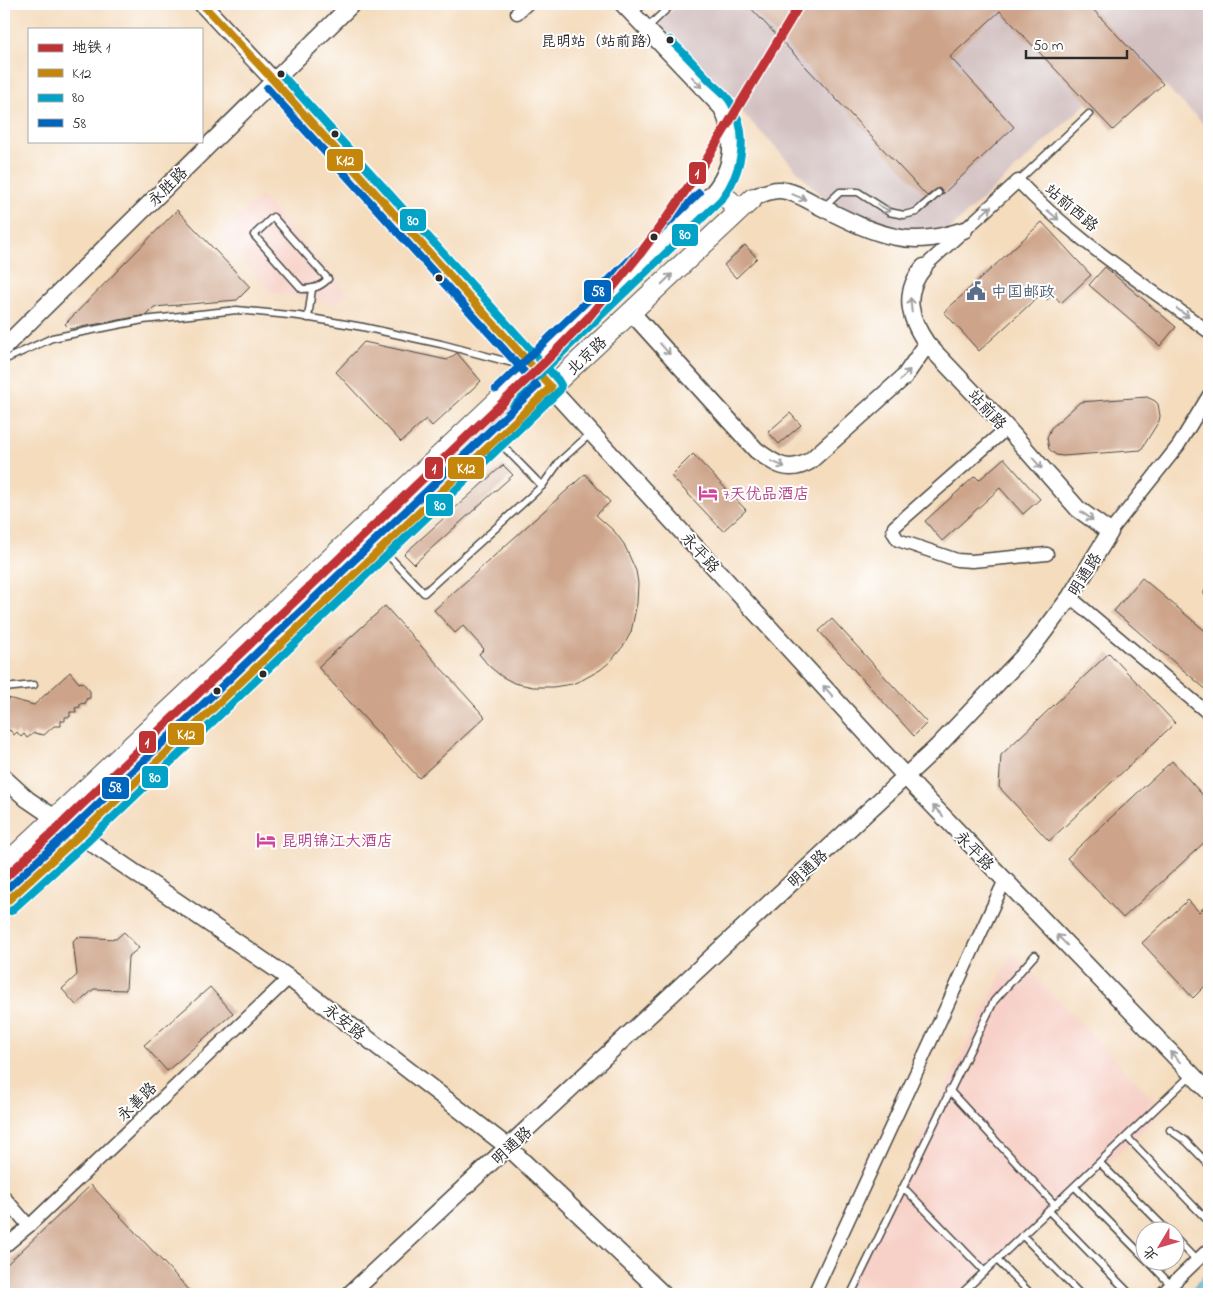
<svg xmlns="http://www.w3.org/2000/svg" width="1213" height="1298" viewBox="0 0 1213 1298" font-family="'Indie Flower','LXGW WenKai TC',sans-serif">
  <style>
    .built { fill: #f7d1c8 }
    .industrial { fill: #d2bfc0 }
    .water { fill: #5ebfdc; stroke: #447584 }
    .building { fill: #cda48a }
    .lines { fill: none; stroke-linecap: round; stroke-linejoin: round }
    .service-casing { stroke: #494641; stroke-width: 9 }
    .minor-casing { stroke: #494641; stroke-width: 15 }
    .tertiary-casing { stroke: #494641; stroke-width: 19 }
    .primary-casing { stroke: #494641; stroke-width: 22 }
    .service { stroke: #fff; stroke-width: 6 }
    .minor { stroke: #fff; stroke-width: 12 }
    .tertiary { stroke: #fff; stroke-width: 16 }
    .primary { stroke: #fff; stroke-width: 20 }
    .bus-1-casing { stroke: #fff; stroke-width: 11 }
    .bus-2-casing { stroke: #fff; stroke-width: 11 }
    .bus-3-casing { stroke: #fff; stroke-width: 11 }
    .bus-1 { stroke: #c4870b; stroke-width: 8 }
    .bus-2 { stroke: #02a3c6; stroke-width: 8 }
    .bus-3 { stroke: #0065bd; stroke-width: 8 }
    .metro-1-casing { stroke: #fff; stroke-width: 12 }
    .metro-1 { stroke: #bf3334; stroke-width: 9 }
    .oneway { stroke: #a0a0a0 }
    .bus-dot { fill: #2b2b2b; stroke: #fff; stroke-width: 2 }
    .labels { text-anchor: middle; stroke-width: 4; stroke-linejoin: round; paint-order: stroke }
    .bus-label { font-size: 15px; fill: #2b2b2b; stroke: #fff; text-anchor: end }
    .street-label { font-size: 16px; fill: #2b2b2b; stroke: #fff }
    .service-label { font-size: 16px; fill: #4e5e75; stroke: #fff; text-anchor: start }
    .hotel-label { font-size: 16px; fill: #b23c85; stroke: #fff; text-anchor: start }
    .line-badge { stroke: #fff; stroke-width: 2 }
    .badge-label { font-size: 14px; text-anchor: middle; font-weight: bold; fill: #fff }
  </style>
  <rect width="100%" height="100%" fill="#fff"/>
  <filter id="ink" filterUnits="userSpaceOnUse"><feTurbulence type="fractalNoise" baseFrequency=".02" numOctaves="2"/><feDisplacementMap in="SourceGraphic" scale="10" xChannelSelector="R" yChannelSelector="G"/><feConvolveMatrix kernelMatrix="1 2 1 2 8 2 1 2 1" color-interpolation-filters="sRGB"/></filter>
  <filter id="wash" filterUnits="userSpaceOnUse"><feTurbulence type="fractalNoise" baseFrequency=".0096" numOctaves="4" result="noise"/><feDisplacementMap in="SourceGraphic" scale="20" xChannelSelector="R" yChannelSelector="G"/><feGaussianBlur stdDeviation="1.12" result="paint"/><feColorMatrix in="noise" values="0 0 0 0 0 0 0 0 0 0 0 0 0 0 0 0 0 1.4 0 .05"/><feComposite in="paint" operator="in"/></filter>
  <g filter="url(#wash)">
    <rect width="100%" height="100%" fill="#f4dcbd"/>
    <g class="built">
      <polygon points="261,196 348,294 336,304 271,292 219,234"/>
      <polygon points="1012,952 1164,1111 970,1294 844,1294"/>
    </g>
    <polygon class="industrial" points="679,4 1209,4 1209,129 1163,84 1113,130 1087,103 928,249 822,197 658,23"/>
    <polygon class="water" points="1209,1271 1209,1294 1186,1294"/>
    <g id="blocks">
      <g class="building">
        <polygon points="747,4 1088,4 1163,84 1113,130 1000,11 950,57 1014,127 942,195 942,190 938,188 927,196"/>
        <polygon points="177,210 250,287 237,300 154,307 146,315 70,329 65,324"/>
        <polygon points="1042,222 1091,275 1061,303 1053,294 1047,300 1041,294 979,351 944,312"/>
        <polygon points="745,245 757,258 736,278 724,265"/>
        <polygon points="1105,267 1176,327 1160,346 1089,285"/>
        <polygon points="364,342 447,360 457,353 481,381 432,426 426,419 401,442 336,372"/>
        <polygon points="1147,397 1155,401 1158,404 1160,416 1159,421 1141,450 1063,456 1056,455 1049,449 1047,438 1051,428 1080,402"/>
        <polygon points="790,413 801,425 779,444 768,432"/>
        <polygon points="693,454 746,510 723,531 671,476"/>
        <polygon points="1004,458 1040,499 1023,514 1000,488 942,541 925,521 975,476 979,480"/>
        <polygon points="503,465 513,475 414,564 404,554"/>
        <polygon points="585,474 610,502 596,515 614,531 624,544 636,571 638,583 637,603 631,632 624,645 611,661 600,670 584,679 572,684 553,687 533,687 514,683 501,676 489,666 479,654 484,649 463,626 455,633 434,610"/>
        <polygon points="1142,578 1209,634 1209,692 1114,611"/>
        <polygon points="385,606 485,717 419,778 318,667"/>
        <polygon points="832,619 927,723 914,736 819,631"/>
        <polygon points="1109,653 1175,723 1049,841 999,787 1001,755"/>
        <polygon points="70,672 79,683 82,682 90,691 90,698 86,699 86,703 80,704 80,707 75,708 76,712 70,712 70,717 65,717 65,721 61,721 61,726 54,726 44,735 34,733 27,738 24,734 21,737 17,732 14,735 10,730 4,735 4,697 34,705"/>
        <polygon points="1172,761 1209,802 1209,838 1123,918 1067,858"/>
        <polygon points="1188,900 1199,912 1209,903 1209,982 1193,998 1142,943"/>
        <polygon points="124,932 139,948 128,957 126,990 94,989 76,1005 62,989 77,975 73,941 77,937 116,939"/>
        <polygon points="210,987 233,1013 167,1071 144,1045"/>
        <polygon points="91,1185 193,1294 4,1294 4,1267"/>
      </g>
    </g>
  </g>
  <g filter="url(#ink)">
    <use href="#blocks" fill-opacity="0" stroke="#494641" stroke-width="1"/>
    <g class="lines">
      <g class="service-casing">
        <g id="service">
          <polyline points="633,13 644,4"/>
          <polyline points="647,28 672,4"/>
          <polyline points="1018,181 1089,114"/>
          <polyline points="824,207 840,192 858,192 889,212 904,215 916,212 938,193"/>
          <path d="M273,217L328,279C320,287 313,289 302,289L254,235Z"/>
          <polyline points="308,318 312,289"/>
          <polyline points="4,360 52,338 143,320 237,310 299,316 363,327 441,344 524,366"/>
          <polyline points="542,486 560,461 590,434"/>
          <polyline points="384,551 424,593 542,486 498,441"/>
          <polyline points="1208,593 1209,591"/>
          <polyline points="4,688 34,685"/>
          <polyline points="949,1090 1055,1205"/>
          <polyline points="1170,1130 1186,1141 1209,1165"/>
          <polyline points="1127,1137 1209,1222"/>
          <polyline points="1100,1163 1167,1230"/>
          <polyline points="1075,1187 1146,1259"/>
          <polyline points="902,1189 907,1191 985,1272"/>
          <polyline points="1049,1211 1130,1294"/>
          <polyline points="1023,1236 1080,1294"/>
          <polyline points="1176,1239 1197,1261"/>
          <polyline points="997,1260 1031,1294"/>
          <polyline points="1147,1260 1171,1285"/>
          <polyline points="851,1294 994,1001 1035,955"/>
          <polyline points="961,1294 1191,1075"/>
        </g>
      </g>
      <g class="minor-casing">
        <g id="minor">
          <polyline points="517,13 527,4"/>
          <path d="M924,267L1018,181C1074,240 1144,284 1209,332"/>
          <polyline points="1007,428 894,527 893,532 898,540 957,560 972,561 1047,554"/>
          <polyline points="1110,532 1178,446 1209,395"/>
          <polyline points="1070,597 1209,714"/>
          <polyline points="4,1197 29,1226"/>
          <polyline points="4,1247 29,1226 289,978"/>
          <polyline points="814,1294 1005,880"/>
          <polyline points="1162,1294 1209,1249"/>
        </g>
      </g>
      <g class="tertiary-casing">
        <g id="tertiary">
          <polyline points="202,4 274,81 532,368 917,789 1209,1092"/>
          <path d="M623,4L722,108C738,142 734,173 706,200"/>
          <path d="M753,198C761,194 770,190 779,190C793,190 809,201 821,207C845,219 870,232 896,237C920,242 942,237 964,230"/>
          <path d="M632,313L756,450C775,464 788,474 810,461L904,377L927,344"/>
          <polyline points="4,347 352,4"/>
          <polyline points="4,778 27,799 289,978 508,1147 663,1294"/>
          <path d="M350,1294L937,747L1034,645L1070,597L1110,532L1078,509L1007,428L927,344C909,318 902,293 924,267"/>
        </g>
      </g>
      <g class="primary-casing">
        <g id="primary">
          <path d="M4,866L558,344L706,200C718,194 724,194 733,204L734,215"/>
          <polyline points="4,904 80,835 551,387 753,198"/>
        </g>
      </g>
      <use href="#service" class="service"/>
      <use href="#minor" class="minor"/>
      <use href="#tertiary" class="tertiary"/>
      <use href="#primary" class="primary"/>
      <g class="bus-1-casing">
        <polyline id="bus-1" points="4,904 80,835 551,387 274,81 202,4"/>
      </g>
      <g class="bus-2-casing">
        <g id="bus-2">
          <path d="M511,402L721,200C742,173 750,135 731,103C726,94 717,88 710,81C697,67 684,53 670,40"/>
          <polyline points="11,911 87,842 560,390 561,385 558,380 281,74"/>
        </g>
      </g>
      <g class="bus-3-casing">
        <g id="bus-3">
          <polyline points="496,389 699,193"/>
          <polyline points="4,891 73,828 537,386 267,88"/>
        </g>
      </g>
      <use href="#bus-1" class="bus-1"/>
      <use href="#bus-2" class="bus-2"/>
      <use href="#bus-3" class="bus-3"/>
      <g class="metro-1-casing">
        <polyline id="metro-1" points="4,879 544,363 588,318 640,254 671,212 705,162 800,4"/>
      </g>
      <use href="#metro-1" class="metro-1"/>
    </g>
    <defs><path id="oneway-shaft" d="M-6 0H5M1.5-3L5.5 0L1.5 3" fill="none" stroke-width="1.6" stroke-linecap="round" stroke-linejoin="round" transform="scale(1.25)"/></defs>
    <g class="oneway">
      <use href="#oneway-shaft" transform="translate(697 82) rotate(46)"/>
      <use href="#oneway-shaft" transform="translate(799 197) rotate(22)"/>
      <use href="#oneway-shaft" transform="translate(884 208) rotate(30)"/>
      <use href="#oneway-shaft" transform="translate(986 211) rotate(-42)"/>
      <use href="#oneway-shaft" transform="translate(1053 215) rotate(40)"/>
      <use href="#oneway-shaft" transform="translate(667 279) rotate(-44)"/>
      <use href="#oneway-shaft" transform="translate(911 305) rotate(-96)"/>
      <use href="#oneway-shaft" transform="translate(1183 313) rotate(36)"/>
      <use href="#oneway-shaft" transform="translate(665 349) rotate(48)"/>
      <use href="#oneway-shaft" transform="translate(905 375) rotate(-48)"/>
      <use href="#oneway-shaft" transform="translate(1037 463) rotate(49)"/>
      <use href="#oneway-shaft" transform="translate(778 464) rotate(23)"/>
      <use href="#oneway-shaft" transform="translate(1087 516) rotate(36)"/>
      <use href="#oneway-shaft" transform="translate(828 691) rotate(-132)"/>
      <use href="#oneway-shaft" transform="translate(938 811) rotate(-134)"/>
      <use href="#oneway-shaft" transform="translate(1062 940) rotate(-134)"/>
      <use href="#oneway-shaft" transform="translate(1175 1057) rotate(-134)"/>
    </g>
  </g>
  <defs>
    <g id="civic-bare" transform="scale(1.5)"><path d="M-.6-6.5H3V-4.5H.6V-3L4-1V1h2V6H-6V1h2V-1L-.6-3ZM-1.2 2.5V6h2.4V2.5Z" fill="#5c6f8a" stroke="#fff" stroke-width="2.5" paint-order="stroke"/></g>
    <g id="hotel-bare" transform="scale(1.5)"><path d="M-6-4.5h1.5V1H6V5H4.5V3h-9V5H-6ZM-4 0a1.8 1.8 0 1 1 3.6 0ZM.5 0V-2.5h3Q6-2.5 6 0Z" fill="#d1479c" stroke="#fff" stroke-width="2.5" paint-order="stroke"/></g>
  </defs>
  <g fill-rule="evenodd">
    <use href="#civic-bare" x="976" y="291"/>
    <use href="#hotel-bare" x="708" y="493"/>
    <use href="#hotel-bare" x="266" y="840"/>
  </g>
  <g class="bus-dot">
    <circle cx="670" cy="40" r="4.5"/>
    <circle cx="281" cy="74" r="4.5"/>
    <circle cx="335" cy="134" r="4.5"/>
    <circle cx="654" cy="237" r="4.5"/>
    <circle cx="439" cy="278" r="4.5"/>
    <circle cx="263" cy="674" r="4.5"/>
    <circle cx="217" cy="691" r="4.5"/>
  </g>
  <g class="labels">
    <g class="bus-label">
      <text x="661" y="46">昆明站（站前路）</text>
    </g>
    <g class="street-label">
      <text transform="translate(167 186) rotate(-45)" y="6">永胜路</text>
      <text transform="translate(1072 207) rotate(40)" y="6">站前西路</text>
      <text transform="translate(586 355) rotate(-43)" y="6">北京路</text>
      <text transform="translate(988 409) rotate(47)" y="6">站前路</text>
      <text transform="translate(701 552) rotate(48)" y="6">永平路</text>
      <text transform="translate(1084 574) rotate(-58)" y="6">明通路</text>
      <text transform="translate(975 850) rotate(46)" y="6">永平路</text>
      <text transform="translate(807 868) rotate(-43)" y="6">明通路</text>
      <text transform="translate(345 1021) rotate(38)" y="6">永安路</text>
      <text transform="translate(136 1101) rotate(-44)" y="6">永善路</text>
      <text transform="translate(511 1145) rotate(-43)" y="6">明通路</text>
    </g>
    <g class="service-label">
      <text x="991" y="297">中国邮政</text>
    </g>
    <g class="hotel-label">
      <text x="723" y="499">7天优品酒店</text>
      <text x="281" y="846">昆明锦江大酒店</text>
    </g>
  </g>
  <g class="line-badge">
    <rect x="326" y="148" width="38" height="24" rx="5" fill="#c4870b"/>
    <rect x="688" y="161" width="19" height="24" rx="5" fill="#bf3334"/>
    <rect x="399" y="208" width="28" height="24" rx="5" fill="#02a3c6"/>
    <rect x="671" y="223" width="28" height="24" rx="5" fill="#02a3c6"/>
    <rect x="583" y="279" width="29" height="24" rx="5" fill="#0065bd"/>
    <rect x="447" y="456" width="38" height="24" rx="5" fill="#c4870b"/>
    <rect x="424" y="456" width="20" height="24" rx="5" fill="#bf3334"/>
    <rect x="425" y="493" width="29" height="24" rx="5" fill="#02a3c6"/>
    <rect x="167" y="722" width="38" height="24" rx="5" fill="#c4870b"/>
    <rect x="138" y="730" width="19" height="24" rx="5" fill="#bf3334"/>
    <rect x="141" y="765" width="28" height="24" rx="5" fill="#02a3c6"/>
    <rect x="101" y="776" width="29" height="24" rx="5" fill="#0065bd"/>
  </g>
  <g class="badge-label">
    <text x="345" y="165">K12</text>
    <text x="697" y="178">1</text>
    <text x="413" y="225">80</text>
    <text x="685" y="239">80</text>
    <text x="598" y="296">58</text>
    <text x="466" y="473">K12</text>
    <text x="434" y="473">1</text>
    <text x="440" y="510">80</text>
    <text x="186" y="739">K12</text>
    <text x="147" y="747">1</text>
    <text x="155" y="782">80</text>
    <text x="115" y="792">58</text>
  </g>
  <rect width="1213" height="1298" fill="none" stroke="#fff" stroke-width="20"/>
  <rect x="28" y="28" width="175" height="115" fill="#ffffff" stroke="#aaaaaa"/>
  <rect x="38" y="44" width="25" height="8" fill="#bf3334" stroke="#aaaaaa"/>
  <text x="72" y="52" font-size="15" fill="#2b2b2b">地铁 1</text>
  <rect x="38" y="69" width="25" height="8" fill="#c4870b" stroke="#aaaaaa"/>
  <text x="72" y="78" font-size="15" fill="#2b2b2b">K12</text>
  <rect x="38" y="94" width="25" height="8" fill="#02a3c6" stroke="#aaaaaa"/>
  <text x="72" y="102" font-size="15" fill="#2b2b2b">80</text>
  <rect x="38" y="119" width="25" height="8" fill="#0065bd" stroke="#aaaaaa"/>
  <text x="72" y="128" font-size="15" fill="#2b2b2b">58</text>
  <g transform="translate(1160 1246) rotate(232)"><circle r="24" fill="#ffffff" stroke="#aaaaaa"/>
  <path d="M0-4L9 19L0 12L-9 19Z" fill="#d1495b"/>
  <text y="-8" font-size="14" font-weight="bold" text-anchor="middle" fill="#2b2b2b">北</text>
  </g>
  <path d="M1026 50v8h101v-8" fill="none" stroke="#2b2b2b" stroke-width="2.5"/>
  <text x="1033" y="50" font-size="15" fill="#2b2b2b" stroke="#ffffff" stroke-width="4" paint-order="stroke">50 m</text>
</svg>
